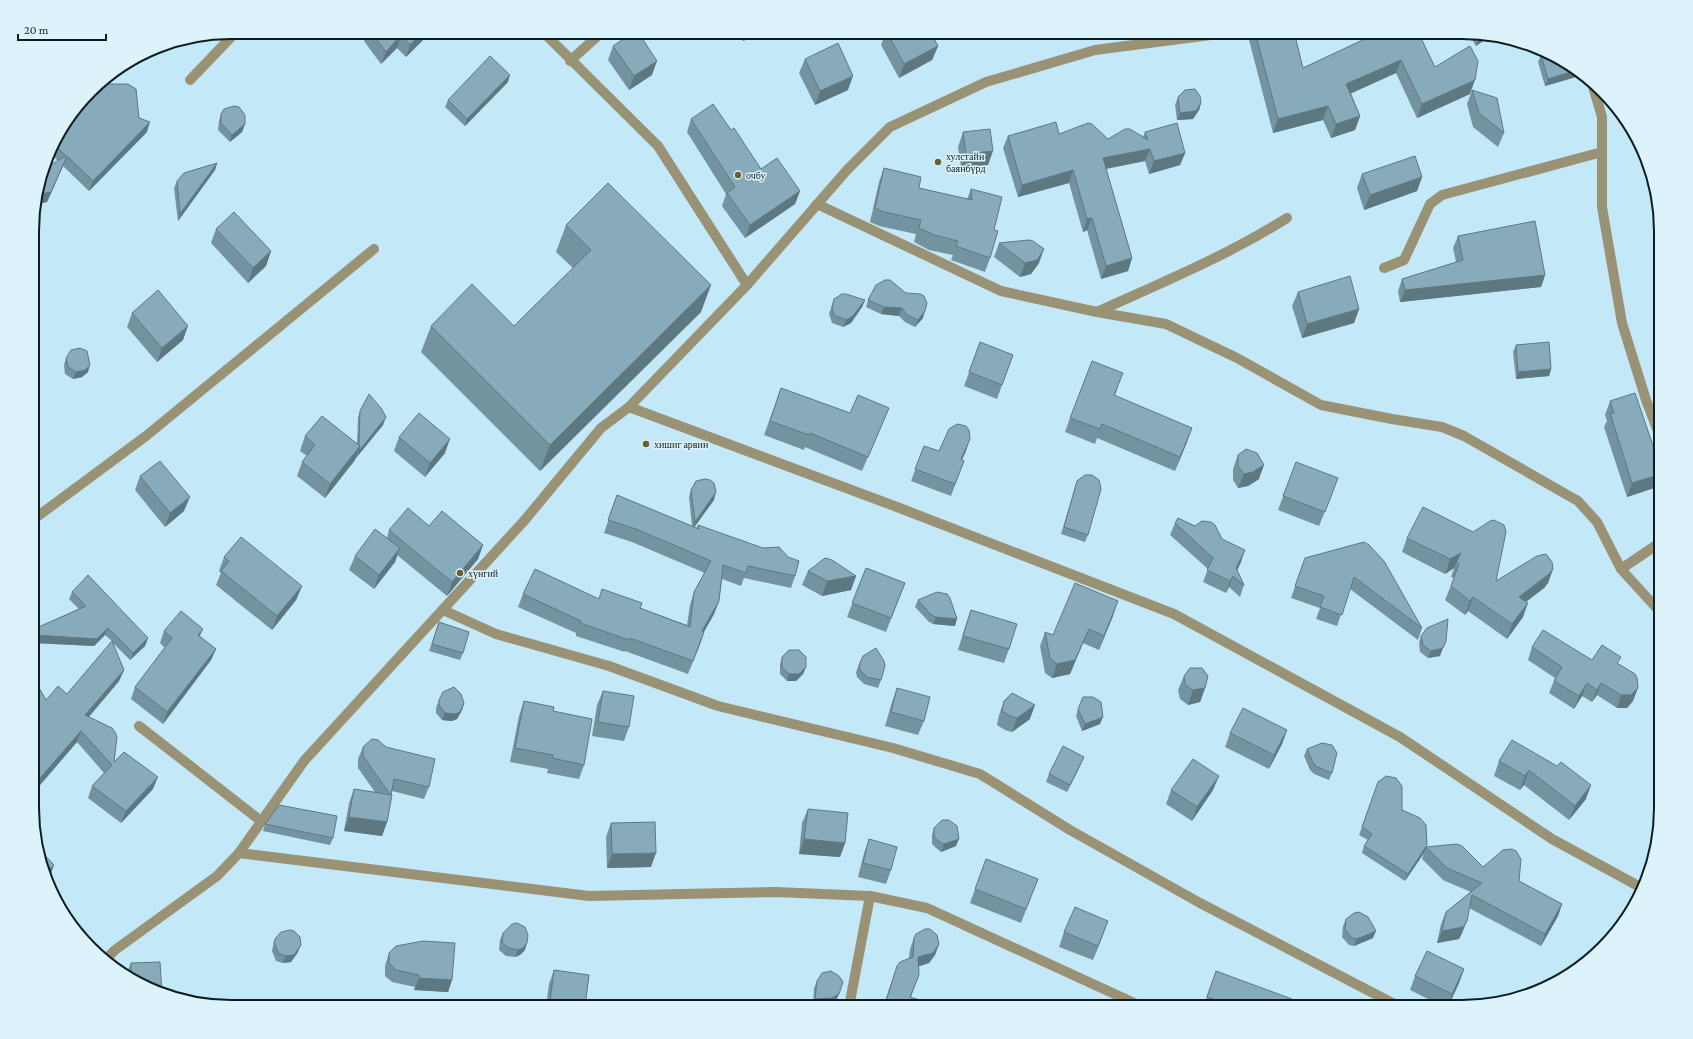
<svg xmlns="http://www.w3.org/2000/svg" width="1693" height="1039" viewBox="0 0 1693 1039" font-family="'Crimson Pro',serif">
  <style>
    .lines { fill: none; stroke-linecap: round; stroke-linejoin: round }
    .street { stroke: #9a9274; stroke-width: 10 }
    .wall { fill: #7493a0 }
    .shaded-wall { fill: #5e7882 }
    .building { fill: #87abba; stroke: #5e7882 }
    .poi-dot { fill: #6c5f2c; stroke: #ddf3fc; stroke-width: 1.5 }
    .labels { text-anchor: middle; stroke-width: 3; stroke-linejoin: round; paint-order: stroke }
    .poi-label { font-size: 10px; fill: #0f1d22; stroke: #ddf3fc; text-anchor: start }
    .rim { fill: none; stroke: #0f1d22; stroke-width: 2 }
  </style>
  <rect width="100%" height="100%" fill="#c3e8f8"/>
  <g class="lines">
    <g class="street">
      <polyline points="543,32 658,146 747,285"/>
      <polyline points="570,61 602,32"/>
      <polyline points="190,80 236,32"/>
      <polyline points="1592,83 1602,117 1602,207 1622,323 1646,400 1661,439"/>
      <polyline points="817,204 1001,291 1097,312 1166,324 1237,358 1321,405 1392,419 1442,427 1464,436 1578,501 1597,522 1621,569 1661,613"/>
      <polyline points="1384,268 1404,260 1430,204 1442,195 1602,152"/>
      <path d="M1097,312C1161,283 1227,256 1287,218"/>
      <polyline points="629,407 897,507 1174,614 1400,737 1552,839 1642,888"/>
      <polyline points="34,519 146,436 374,249"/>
      <polyline points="1621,569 1661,542"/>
      <polyline points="443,610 496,634 609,666 718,706 893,748 980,774 1070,830 1200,903 1400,1007"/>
      <polyline points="139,726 261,821"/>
      <polyline points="239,853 589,896 776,892 870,896 927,908 1143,1007"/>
      <polyline points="106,959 115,950 217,876 239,853 304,761 524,521 601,428 629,407 747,285 847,170 890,127 986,82 1095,50 1234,32"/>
      <polyline points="849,1007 870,896"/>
    </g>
  </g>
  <g class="wall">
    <polygon points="366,32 428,32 427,36 406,57 397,48 381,64 364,41 367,33"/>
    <polygon points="738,32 763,32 743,41"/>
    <polygon points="886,32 930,32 938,46 932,60 899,78 881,45"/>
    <polygon points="1247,32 1294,32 1303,68 1369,37 1435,67 1470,94 1417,118 1396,73 1351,93 1360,116 1355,130 1331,138 1323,120 1273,133"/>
    <polygon points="1468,33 1490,36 1476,46"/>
    <polygon points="613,46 652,75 629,90 608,60"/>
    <polygon points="1541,55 1576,77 1545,86 1538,62"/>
    <polygon points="805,59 848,90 815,105 799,73"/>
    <polygon points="100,82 110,84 139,118 147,132 89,191 63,166 47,202 38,204 35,202 45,168 58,161 50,153 53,143"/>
    <polygon points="508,82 465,126 445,107 448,100"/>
    <polygon points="1472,90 1504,133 1498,147 1473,127 1467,104"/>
    <polygon points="1178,97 1201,103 1199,110 1193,119 1177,120 1175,105"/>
    <polygon points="221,114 245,124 242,132 230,142 218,130 219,121"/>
    <polygon points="691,119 731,130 761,169 800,191 795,204 745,238 722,206 726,194 687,132"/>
    <polygon points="963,132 988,165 961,168 958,147"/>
    <polygon points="1145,132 1185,153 1180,165 1149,174 1145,161 1106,169 1132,258 1128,271 1101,279 1087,230 1083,232 1069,183 1018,197 1003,148 1008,136 1108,139 1143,137"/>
    <polygon points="217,163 215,170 178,221 174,188 177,181"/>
    <polygon points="884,168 919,188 967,199 971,189 994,230 990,258 985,272 951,260 953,255 929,250 914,242 916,234 879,226 870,222 879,182"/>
    <polygon points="1362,174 1422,177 1417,191 1364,210 1357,188"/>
    <polygon points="566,225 701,312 540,471 421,352 431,326 514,326 573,268 556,252"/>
    <polygon points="216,229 271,251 266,266 248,283 211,243"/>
    <polygon points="1458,236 1545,275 1541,287 1400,302 1398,291 1402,279 1456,262 1453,248"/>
    <polygon points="999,243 1039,263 1031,274 1020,277 994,257"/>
    <polygon points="876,285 923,318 915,327 905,322 899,316 881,314 866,307 868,300"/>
    <polygon points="1298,292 1359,309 1354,323 1302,338 1292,306"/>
    <polygon points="834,299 865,300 862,307 851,323 843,327 832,323 829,314"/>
    <polygon points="132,313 183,340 157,362 127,327"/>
    <polygon points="980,342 1013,355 997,399 964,386"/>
    <polygon points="1516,345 1551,369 1549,376 1516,379 1513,352"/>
    <polygon points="66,358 88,372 82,377 73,379 65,374 64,365"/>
    <polygon points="1118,387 1115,395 1187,442 1175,471 1097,438 1095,444 1065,432 1070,418"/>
    <polygon points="781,388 850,413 889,408 862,471 805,447 804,450 764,435"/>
    <polygon points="1610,401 1657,487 1627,497 1604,427 1607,421 1605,415"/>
    <polygon points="360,411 383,425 356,458 356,456 355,460 325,498 297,476 302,462 307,456 300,451 305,436 357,443 358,418"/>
    <polygon points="399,437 445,453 425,477 394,451"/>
    <polygon points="924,446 939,451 966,451 962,460 964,461 951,496 911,481"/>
    <polygon points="1238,455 1259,479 1248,486 1238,488 1233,480 1233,469"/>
    <polygon points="1296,462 1333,492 1319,526 1278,510"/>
    <polygon points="140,476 184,511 165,527 135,490"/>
    <polygon points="1077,481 1088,535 1085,542 1061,534"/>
    <polygon points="691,490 714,500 694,527 697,528 698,525 795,576 791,588 744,578 741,586 722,579 719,601 714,614 704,632 700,645 688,674 625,651 625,652 576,636 576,633 518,607 523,594 599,599 640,608 687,625 690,605 694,592 705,573 632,542 604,533 617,495 692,526 689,497"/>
    <polygon points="1175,523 1222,539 1241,562 1237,570 1244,585 1240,597 1229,587 1226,593 1203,582 1208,569 1170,535"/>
    <polygon points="429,526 483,545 478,559 447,596 397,555 395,562 374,589 349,570 355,556 387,538 389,530"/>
    <polygon points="1407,538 1496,581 1553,569 1548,583 1544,588 1526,602 1523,617 1507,639 1468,611 1465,615 1445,600 1454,578 1451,577 1454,568 1445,574 1402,552"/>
    <polygon points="1364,542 1422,628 1418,640 1350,589 1337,626 1316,619 1320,608 1291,598 1305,558"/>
    <polygon points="224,557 302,586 296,600 272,630 216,585 221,573 219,571"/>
    <polygon points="866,568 905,583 886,632 847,617"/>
    <polygon points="808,571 856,576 851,590 822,596 802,585"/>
    <polygon points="72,592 148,638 145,646 130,660 112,642 124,670 119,681 89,717 114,762 153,789 121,823 88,798 92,786 104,773 77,742 34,792 34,679 46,700 67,694 112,641 105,635 94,646 34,643 34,629 79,609 69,599"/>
    <polygon points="918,600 955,626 933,624 929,622 915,607"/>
    <polygon points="971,610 1009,649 1004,663 958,650 966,624"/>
    <polygon points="1113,616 1099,650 1083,643 1070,674 1052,678 1045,673 1040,646 1045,632 1053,635"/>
    <polygon points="439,622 463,653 460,660 429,651"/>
    <polygon points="164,631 200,637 216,649 211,660 163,724 131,699 135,687 165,648 160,643"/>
    <polygon points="1421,636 1440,656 1428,658 1420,652 1419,643"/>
    <polygon points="1532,647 1592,660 1618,664 1633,701 1627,708 1617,708 1597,695 1592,702 1582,696 1574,709 1549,693 1555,678 1528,660"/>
    <polygon points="782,657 806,667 803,674 796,681 787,681 780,674 780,664"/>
    <polygon points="859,665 881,680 878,688 864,684 857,677 856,672"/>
    <polygon points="1184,676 1205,688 1200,702 1188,705 1180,699 1178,690"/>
    <polygon points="897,688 924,721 918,735 885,726 892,702"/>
    <polygon points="603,691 629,727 624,741 592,736 597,705"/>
    <polygon points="439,700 464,703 462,710 457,719 452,721 442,720 436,713 436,708"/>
    <polygon points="524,701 584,765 579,779 547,773 548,769 510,762 519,716"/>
    <polygon points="1004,701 1030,719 1012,732 1005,730 997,725 999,715"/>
    <polygon points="1078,709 1100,724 1082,731 1076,716"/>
    <polygon points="1287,730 1282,744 1269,769 1225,747 1230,733"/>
    <polygon points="1512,740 1586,799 1569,820 1524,785 1520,790 1494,776 1499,761"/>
    <polygon points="363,747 429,787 424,799 392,791 387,822 382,836 344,831 349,803 354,789 375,792 358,768 358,759"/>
    <polygon points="1307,749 1332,773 1329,780 1314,774 1310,770 1304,756"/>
    <polygon points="1081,764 1067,792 1046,782 1049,774"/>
    <polygon points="1378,782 1402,810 1426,847 1483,867 1519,881 1562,904 1558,916 1541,946 1469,908 1462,933 1459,939 1437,943 1441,924 1446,912 1471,892 1443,880 1422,859 1424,853 1405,881 1362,853 1364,846 1368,840 1359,835"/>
    <polygon points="1171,790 1213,790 1192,821 1166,804"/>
    <polygon points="808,809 845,843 840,857 799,854 802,823"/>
    <polygon points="611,823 651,867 607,868 606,837"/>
    <polygon points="265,824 333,838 330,845 263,831"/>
    <polygon points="934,828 956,846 941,852 936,848 932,844 932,835"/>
    <polygon points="869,839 891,870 886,884 858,877 864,853"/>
    <polygon points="986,859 1038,879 1021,923 970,903"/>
    <polygon points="1346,919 1373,938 1354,946 1349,945 1342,937 1343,926"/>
    <polygon points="1108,921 1093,960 1059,947 1064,932"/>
    <polygon points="503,933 525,950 520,955 515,957 506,956 499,950 500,940"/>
    <polygon points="914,938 939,944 935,955 929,963 919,966 919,975 911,997 918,1007 883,1007 897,966 909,958 910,949"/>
    <polygon points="275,939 298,952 291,962 283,963 276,961 272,951 273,946"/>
    <polygon points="1604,945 1594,957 1593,954 1596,947"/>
    <polygon points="389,953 452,980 448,992 414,990 415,987 392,982 385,976 385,966"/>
    <polygon points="131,963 161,994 128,977 128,970"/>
    <polygon points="1464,969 1459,983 1448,1007 1444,1007 1410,990 1415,976"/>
    <polygon points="554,970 589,975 585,1007 546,1007 549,984"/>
    <polygon points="1216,971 1289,1007 1203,1007"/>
    <polygon points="817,981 836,1001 829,1005 813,1006 814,988"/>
  </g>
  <g class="shaded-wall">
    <polygon points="423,32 428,32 427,36 406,57 410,45"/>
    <polygon points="746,32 763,32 743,41"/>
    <polygon points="1480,34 1490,36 1476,46"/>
    <polygon points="401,35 397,48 381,64 386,52"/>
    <polygon points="938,46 932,60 899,78 904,64"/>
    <polygon points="1401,60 1396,73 1341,98 1346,84"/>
    <polygon points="657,61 652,75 629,90 634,76"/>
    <polygon points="1578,70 1576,77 1545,86 1548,79"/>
    <polygon points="510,75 508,82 465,126 467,119"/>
    <polygon points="853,76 848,90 815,105 820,91"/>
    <polygon points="1475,80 1470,94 1417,118 1422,104"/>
    <polygon points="1201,103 1199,110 1193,119 1177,120 1180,113"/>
    <polygon points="1328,106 1323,120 1273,133 1278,119"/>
    <polygon points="1360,116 1355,130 1331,138 1336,124"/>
    <polygon points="150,122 147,132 89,191 93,181"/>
    <polygon points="245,124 242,132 230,142 232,135"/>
    <polygon points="1150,149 1145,161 1099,170 1103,158"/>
    <polygon points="993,151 988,165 961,168 966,154"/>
    <polygon points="1185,153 1180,165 1149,174 1154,161"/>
    <polygon points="67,156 63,166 47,202 38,204 41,194"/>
    <polygon points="217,163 215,170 178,221 180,214"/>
    <polygon points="1073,170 1069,183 1018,197 1022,185"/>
    <polygon points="1422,177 1417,191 1364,210 1370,195"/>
    <polygon points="800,191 795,204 745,238 750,225"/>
    <polygon points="1092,218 1087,230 1083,232 1087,219"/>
    <polygon points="1044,249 1039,263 1031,274 1020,277 1025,263"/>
    <polygon points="271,251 266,266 248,283 253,268"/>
    <polygon points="1132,258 1128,271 1101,279 1106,266"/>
    <polygon points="1545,275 1541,287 1400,302 1405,290"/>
    <polygon points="711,285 701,312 540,471 550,445"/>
    <polygon points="865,300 862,307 851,323 843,327 846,320"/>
    <polygon points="884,307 902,308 899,316 881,314"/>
    <polygon points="1359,309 1354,323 1302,338 1307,324"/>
    <polygon points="925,311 923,318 915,327 918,320"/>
    <polygon points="188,326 183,340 157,362 162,348"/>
    <polygon points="90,365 88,372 82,377 73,379 76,372"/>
    <polygon points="1551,369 1549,376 1516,379 1518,372"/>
    <polygon points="386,417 383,425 356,458 359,451"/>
    <polygon points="1192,428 1187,442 1175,471 1180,457"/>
    <polygon points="450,439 445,453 425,477 430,463"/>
    <polygon points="970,439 966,451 956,471 961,459"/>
    <polygon points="360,446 355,460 325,498 330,484"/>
    <polygon points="1264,465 1259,479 1248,486 1238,488 1244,474"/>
    <polygon points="1661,474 1661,477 1657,487 1627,497 1632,483"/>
    <polygon points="716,492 714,500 693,529 695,522"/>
    <polygon points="190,497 184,511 165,527 170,513"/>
    <polygon points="483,545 478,559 447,596 452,582"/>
    <polygon points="400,548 395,562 374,589 379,575"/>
    <polygon points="1245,550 1241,562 1234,577 1236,568"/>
    <polygon points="1461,553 1454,568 1445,574 1450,559"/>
    <polygon points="1553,569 1548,583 1544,588 1514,611 1519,597"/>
    <polygon points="856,576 851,590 822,596 827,581"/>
    <polygon points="1233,576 1229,587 1226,593 1230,581"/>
    <polygon points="302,586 296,600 272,630 277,616"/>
    <polygon points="1473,597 1468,611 1465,615 1470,601"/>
    <polygon points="719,601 714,614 697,644 702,631"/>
    <polygon points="1118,601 1113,616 1099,650 1104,636"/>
    <polygon points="1528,603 1523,617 1507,639 1512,624"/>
    <polygon points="936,617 957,619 955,626 933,624"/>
    <polygon points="108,628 105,635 94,646 34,643 34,635"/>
    <polygon points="203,629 198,640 198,635"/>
    <polygon points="1089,629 1083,643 1070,674 1052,678 1057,664"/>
    <polygon points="148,638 145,646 130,660 133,653"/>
    <polygon points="1443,648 1440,656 1428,658 1431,651"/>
    <polygon points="216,649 211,660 163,724 167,712"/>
    <polygon points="806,667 803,674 796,681 787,681 789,674"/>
    <polygon points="124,670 119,681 80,727 85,715"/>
    <polygon points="1587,683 1582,696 1574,709 1579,696"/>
    <polygon points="1601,683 1597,695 1592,702 1597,690"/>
    <polygon points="1205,688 1200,702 1188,705 1193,690"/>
    <polygon points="1638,688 1633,701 1627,708 1617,708 1621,695"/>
    <polygon points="464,703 462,710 457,719 452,721 442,720 445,713"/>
    <polygon points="1035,705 1030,719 1012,732 1017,718"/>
    <polygon points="1103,717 1100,724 1082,731 1085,724"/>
    <polygon points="1287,730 1282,744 1269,769 1274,755"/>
    <polygon points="81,731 77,742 34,792 34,785"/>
    <polygon points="1084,757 1081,764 1067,792 1070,785"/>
    <polygon points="1529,770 1524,785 1520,790 1525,776"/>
    <polygon points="1219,776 1213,790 1192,821 1197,807"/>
    <polygon points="158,777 153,789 121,823 126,811"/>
    <polygon points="1591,785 1586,799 1569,820 1575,806"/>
    <polygon points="349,817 387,822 382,836 344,831"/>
    <polygon points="804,839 845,843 840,857 799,854"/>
    <polygon points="959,839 956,846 941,852 944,844"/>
    <polygon points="1427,845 1424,853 1405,881 1408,874"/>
    <polygon points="656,853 651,867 607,868 612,854"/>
    <polygon points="54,865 49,879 47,881 44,875"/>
    <polygon points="1562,904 1558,916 1541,946 1545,934"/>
    <polygon points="1108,921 1103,935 1093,960 1098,946"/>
    <polygon points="1467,921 1462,933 1459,939 1437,943 1442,931"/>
    <polygon points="1376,931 1373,938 1354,946 1357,939"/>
    <polygon points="527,943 525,950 520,955 515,957 518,950"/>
    <polygon points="939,944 935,955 929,963 914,968 918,957"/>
    <polygon points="301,945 298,952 291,962 283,963 286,956"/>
    <polygon points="1464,969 1459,983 1448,1007 1452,994"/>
    <polygon points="419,978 452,980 448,992 414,990"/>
    <polygon points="839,994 836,1001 829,1005 813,1006 815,999"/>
    <polygon points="550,1002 585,1006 585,1007 548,1007"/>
  </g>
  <g class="building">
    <polygon points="371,32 423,32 410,45 401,35 386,52"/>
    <polygon points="634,32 638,32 657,61 634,76 613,46"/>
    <polygon points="887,32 930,32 938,46 904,64"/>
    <polygon points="1255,32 1294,32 1303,68 1369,37 1376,32 1418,32 1435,67 1470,46 1478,61 1475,80 1422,104 1401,60 1346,84 1360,116 1336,124 1328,106 1278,119"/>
    <polygon points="838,43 853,76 820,91 805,59"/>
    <polygon points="1545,53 1572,65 1578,70 1548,79 1541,55"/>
    <polygon points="490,56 510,75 467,119 448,100"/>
    <polygon points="108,77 110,84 128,84 136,89 139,118 150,122 93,181 67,156 51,192 41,194 38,192 45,168 66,156 53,143 63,131 63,130 100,82"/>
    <polygon points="1195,89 1200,96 1201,103 1196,111 1180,113 1178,97 1185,90"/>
    <polygon points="1472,90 1497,98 1504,133 1479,113"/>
    <polygon points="713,104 731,130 734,128 761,169 777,158 800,191 750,225 727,193 735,187 691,119"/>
    <polygon points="234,106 239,107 245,115 245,124 232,135 221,123 221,114 224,109"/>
    <polygon points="1056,122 1059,134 1088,123 1092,124 1108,139 1125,129 1130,129 1148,140 1145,132 1177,123 1185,153 1154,161 1150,149 1103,158 1132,258 1106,266 1092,218 1087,219 1073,170 1022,185 1008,136"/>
    <polygon points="990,129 993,151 966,154 963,132"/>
    <polygon points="1415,156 1422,177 1370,195 1362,174"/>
    <polygon points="217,163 180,214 177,181 184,173"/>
    <polygon points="884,168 921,177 919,188 972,200 971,189 1002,197 994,230 998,231 990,258 956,246 958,241 934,235 919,228 921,220 884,212 875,208"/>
    <polygon points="608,183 711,285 550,445 431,326 472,284 514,326 591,250 566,225"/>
    <polygon points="234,212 271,251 253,268 216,229"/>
    <polygon points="1535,221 1545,275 1405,290 1402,279 1463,260 1458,236"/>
    <polygon points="1029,240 1033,241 1044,249 1037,260 1025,263 999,243"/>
    <polygon points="1350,276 1359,309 1307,324 1298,292"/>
    <polygon points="885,280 890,280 906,293 920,294 924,296 927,303 925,311 918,320 907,315 902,308 884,307 868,300 876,285"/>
    <polygon points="158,290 188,326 162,348 132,313"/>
    <polygon points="842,294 846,294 865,300 853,316 846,320 834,315 832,307 834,299"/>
    <polygon points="980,342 1013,355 1002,385 969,372"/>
    <polygon points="1549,342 1551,369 1518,372 1516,345"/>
    <polygon points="80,348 87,351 90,365 85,370 76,372 68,367 66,358 71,350"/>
    <polygon points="1092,361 1123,373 1114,395 1192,428 1180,457 1102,424 1100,429 1070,418"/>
    <polygon points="781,388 850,413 858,395 889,408 868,457 810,433 809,435 770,421"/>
    <polygon points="1635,393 1661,469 1661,474 1632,483 1610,413 1614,413 1610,401"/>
    <polygon points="369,394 381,408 386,417 359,451 360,446 359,445 360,411"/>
    <polygon points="419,413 450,439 430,463 399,437"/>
    <polygon points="322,416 360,446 330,484 302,462 315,445 305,436"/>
    <polygon points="957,424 966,426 969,430 970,439 961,459 964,461 955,484 915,469 924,446 939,451 949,429"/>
    <polygon points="1246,449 1257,453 1264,465 1253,472 1244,474 1238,466 1238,455"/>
    <polygon points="160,461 190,497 170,513 140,476"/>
    <polygon points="1296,462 1338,478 1325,512 1283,496"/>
    <polygon points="1085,475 1092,475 1099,480 1101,489 1088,535 1064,527 1077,481"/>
    <polygon points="705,479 710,480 714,483 716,492 695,522 691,490 696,481"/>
    <polygon points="617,495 699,529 698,525 763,548 779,547 788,557 799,561 795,576 748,566 746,573 723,565 719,601 702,631 704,632 693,661 630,638 629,640 580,623 581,621 523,594 535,569 599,599 602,589 642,603 640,608 690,627 694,592 711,561 636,529 608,520"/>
    <polygon points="1423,507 1473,532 1490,521 1494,520 1504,525 1506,532 1496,581 1537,556 1546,554 1552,562 1553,569 1549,574 1519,597 1528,603 1512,624 1473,597 1470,601 1451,586 1459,564 1456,563 1461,553 1450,559 1407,538"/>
    <polygon points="408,508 429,526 442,511 483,545 452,582 389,530"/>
    <polygon points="1178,518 1195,526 1202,521 1211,522 1215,525 1222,539 1245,550 1236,568 1244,585 1233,576 1230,581 1207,570 1213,558 1175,523"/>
    <polygon points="375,529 400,548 379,575 355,556"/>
    <polygon points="241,537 302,586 277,616 221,571 229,561 224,557"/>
    <polygon points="1364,542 1369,545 1384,561 1422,628 1354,577 1342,615 1320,607 1324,596 1295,586 1305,558"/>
    <polygon points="825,558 832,560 856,576 827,581 808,571"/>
    <polygon points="866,568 905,583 891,618 852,603"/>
    <polygon points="88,575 148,638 133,653 108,628 97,639 34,635 34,629 86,606 72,592"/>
    <polygon points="1075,583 1118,601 1104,636 1089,629 1075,660 1057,664 1050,658 1045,632 1053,635"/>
    <polygon points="937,592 947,594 950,598 957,619 936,617 931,615 918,600"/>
    <polygon points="971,610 1017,624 1009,649 963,636"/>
    <polygon points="181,611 203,629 198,635 216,649 167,712 135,687 172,638 164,631"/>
    <polygon points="1448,619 1446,641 1443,648 1431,651 1423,645 1421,636 1427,628"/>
    <polygon points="439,622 469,632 463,653 432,644"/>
    <polygon points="1543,630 1592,660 1602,645 1621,657 1617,663 1635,674 1637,678 1638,688 1631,695 1621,695 1601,683 1597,690 1587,683 1579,696 1554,681 1562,667 1532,647"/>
    <polygon points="112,641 124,670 85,715 112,728 115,732 117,737 114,762 124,752 158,777 126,811 92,786 112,765 81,731 34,785 34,679 46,700 58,686 67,694"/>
    <polygon points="876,648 884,661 885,666 881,680 867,677 860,670 859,665 863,656"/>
    <polygon points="789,650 799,650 806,657 806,667 799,674 789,674 782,667 782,657"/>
    <polygon points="1190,668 1202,668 1208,676 1205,688 1193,690 1185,685 1184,676"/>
    <polygon points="454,687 461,694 464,703 460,712 455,714 445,713 439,705 439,700 443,692"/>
    <polygon points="897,688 930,697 924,721 891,712"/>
    <polygon points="603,691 634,696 629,727 598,722"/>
    <polygon points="1012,693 1035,705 1017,718 1010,716 1002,711 1004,701"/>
    <polygon points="1083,697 1093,697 1101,702 1103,717 1085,724 1078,709"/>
    <polygon points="524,701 554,707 553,711 592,719 584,765 552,758 553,755 515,748"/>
    <polygon points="1243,708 1287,730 1274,755 1230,733"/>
    <polygon points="372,739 378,740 386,747 435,759 429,787 394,779 391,795 390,794 363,756 363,747"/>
    <polygon points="1512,740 1557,766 1561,762 1591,785 1575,806 1529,770 1525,776 1499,761"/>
    <polygon points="1322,743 1332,745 1337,753 1332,773 1317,767 1313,763 1307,749"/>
    <polygon points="1063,746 1084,757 1070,785 1049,774"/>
    <polygon points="1193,759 1219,776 1197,807 1171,790"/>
    <polygon points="1386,776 1396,778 1402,786 1402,810 1420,818 1426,825 1427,845 1408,874 1364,846 1372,834 1362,827 1378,782"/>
    <polygon points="354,789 392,795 387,822 349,817"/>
    <polygon points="279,805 337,816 333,838 265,824"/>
    <polygon points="808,809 848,813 845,843 804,839"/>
    <polygon points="942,820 949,820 957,826 959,839 944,844 938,841 934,836 934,828"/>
    <polygon points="655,822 656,853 612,854 611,823"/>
    <polygon points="869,839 897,847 891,870 863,863"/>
    <polygon points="1457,844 1462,846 1483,867 1503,850 1512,849 1516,851 1521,859 1519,881 1562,904 1545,934 1472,895 1467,921 1463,927 1442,931 1446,912 1482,883 1447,868 1426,847"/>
    <polygon points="37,847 54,865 44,875 43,872"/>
    <polygon points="986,859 1038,879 1026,909 975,889"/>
    <polygon points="1075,907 1108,921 1098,946 1064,932"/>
    <polygon points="1359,912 1368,917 1376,931 1357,939 1352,938 1345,929 1346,919 1354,913"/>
    <polygon points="517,923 525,927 528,935 527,943 523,948 518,950 509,948 502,943 503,933 512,924"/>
    <polygon points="925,929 930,929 937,935 939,944 933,953 918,957 919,975 910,997 920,1000 918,1007 884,1007 897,966 900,962 913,957 914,938 916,934"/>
    <polygon points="290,930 294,931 300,937 301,945 294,955 286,956 279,954 274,943 275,939 281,932"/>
    <polygon points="423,941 455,943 452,980 419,978 419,975 396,970 389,963 389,953 396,946"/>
    <polygon points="1604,945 1597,953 1596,947"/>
    <polygon points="1427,951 1464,969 1452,994 1415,976"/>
    <polygon points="160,962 162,993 131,979 131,963"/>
    <polygon points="554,970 589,975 585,1006 550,1002"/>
    <polygon points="831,971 839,976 843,982 839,994 832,998 815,999 817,981 822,973"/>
    <polygon points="1216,971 1292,999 1289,1007 1236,1007 1207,997"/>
    <polygon points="699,1005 709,1007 699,1007"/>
  </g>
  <g class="poi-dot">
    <circle cx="938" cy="162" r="4"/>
    <circle cx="738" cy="175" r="4"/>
    <circle cx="646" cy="444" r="4"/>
    <circle cx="460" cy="573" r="4"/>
  </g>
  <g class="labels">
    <g class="poi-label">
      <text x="946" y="160">хулстайн<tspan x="946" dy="12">баянбүрд</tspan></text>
      <text x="746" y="179">очбу</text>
      <text x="654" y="448">хишиг арвин</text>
      <text x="468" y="577">хүнгий</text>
    </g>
  </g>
  <path d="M0 0H1693V1039H0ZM231 39H1462A192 192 0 0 1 1654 231V808A192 192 0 0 1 1462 1000H231A192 192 0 0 1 39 808V231A192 192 0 0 1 231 39Z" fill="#ddf3fc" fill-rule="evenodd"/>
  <path class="rim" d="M231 39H1462A192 192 0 0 1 1654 231V808A192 192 0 0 1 1462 1000H231A192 192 0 0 1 39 808V231A192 192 0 0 1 231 39Z"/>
  <path d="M18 34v6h88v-6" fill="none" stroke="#0f1d22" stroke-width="2"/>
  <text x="24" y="34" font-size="12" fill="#0f1d22" stroke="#ddf3fc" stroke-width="3" paint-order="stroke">20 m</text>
</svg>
